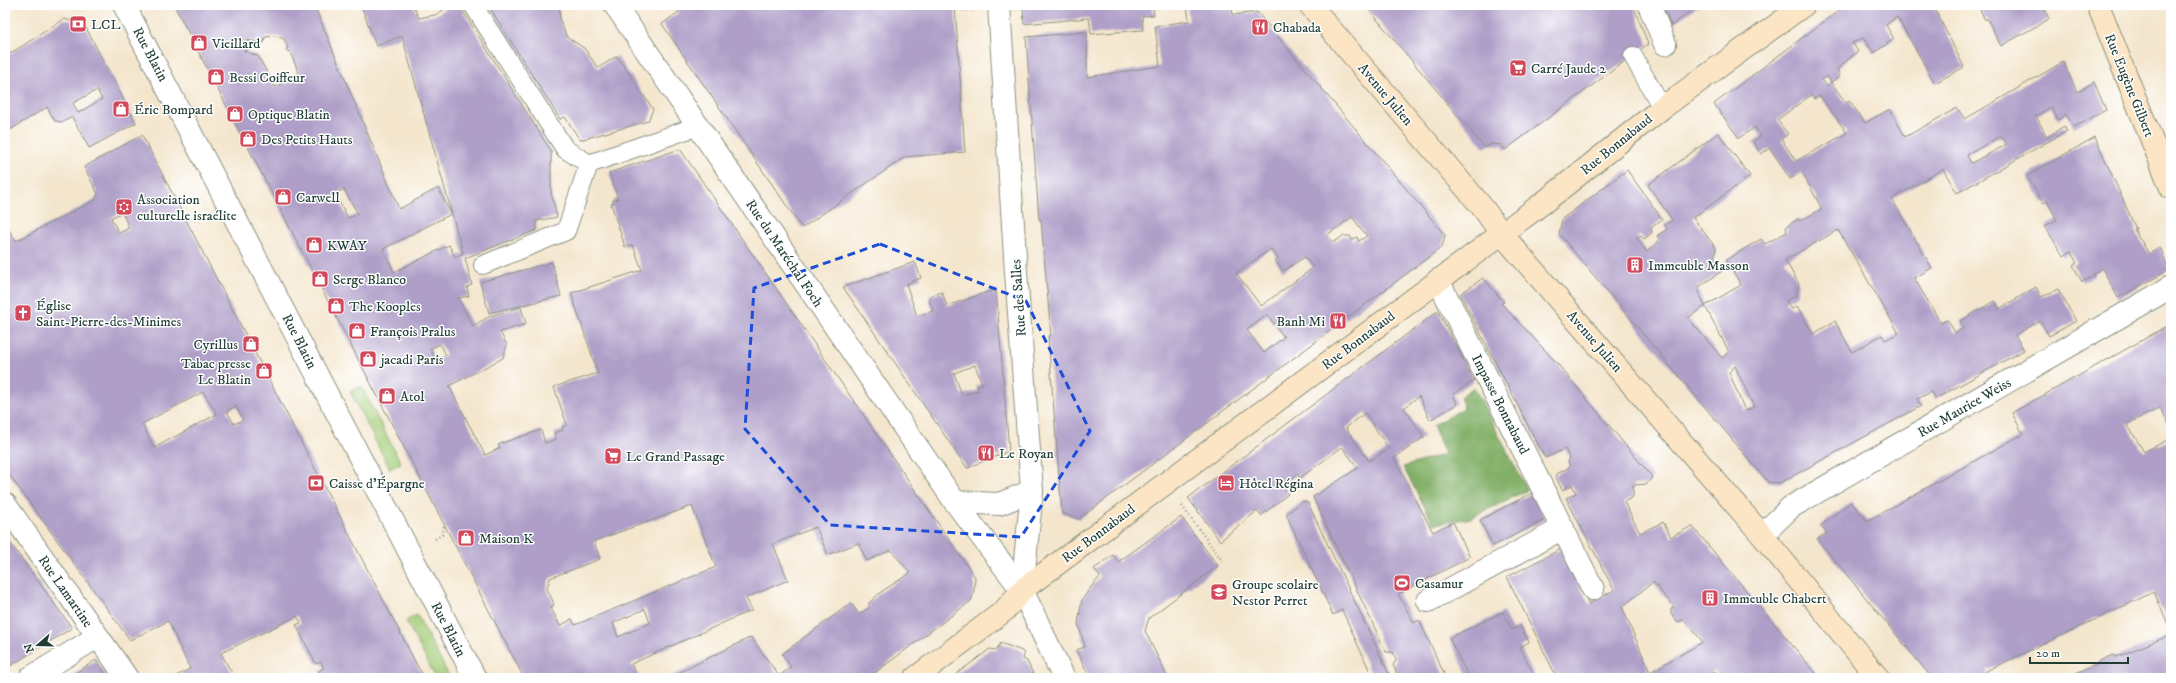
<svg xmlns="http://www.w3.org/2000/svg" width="2176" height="683" viewBox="0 0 2176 683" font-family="'IM FELL DW Pica',serif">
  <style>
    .green { fill: #a4cd79; stroke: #628556 }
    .forest { fill: #83b069; stroke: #51764e }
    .building { fill: #ae9ec8; fill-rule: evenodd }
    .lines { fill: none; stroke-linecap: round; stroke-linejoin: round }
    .lane-casing { stroke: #8a9280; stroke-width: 20 }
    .street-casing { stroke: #8a9280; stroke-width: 24 }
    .secondary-casing { stroke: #8a9280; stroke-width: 24 }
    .path { stroke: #8a9280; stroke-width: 2.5; stroke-dasharray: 1 3; stroke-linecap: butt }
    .lane { stroke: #fff; stroke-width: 18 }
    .street { stroke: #fff; stroke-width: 22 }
    .secondary { stroke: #fce5c4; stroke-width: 22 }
    .marked { fill: none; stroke: #1d4ed8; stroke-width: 3; stroke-dasharray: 8 5; stroke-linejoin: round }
    .labels { text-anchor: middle; stroke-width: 3; stroke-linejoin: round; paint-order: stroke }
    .poi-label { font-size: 14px; fill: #1f3d34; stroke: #fff; text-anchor: start }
    .street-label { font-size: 14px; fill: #1f3d34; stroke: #fff }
  </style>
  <rect width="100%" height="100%" fill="#fff"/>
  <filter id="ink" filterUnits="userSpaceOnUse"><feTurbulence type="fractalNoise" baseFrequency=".025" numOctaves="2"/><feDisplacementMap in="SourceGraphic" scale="8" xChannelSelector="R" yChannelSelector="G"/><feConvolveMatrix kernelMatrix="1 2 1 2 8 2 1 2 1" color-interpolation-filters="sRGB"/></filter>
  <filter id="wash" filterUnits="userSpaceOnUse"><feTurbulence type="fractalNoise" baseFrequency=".012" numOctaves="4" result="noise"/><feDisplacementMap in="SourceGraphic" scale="16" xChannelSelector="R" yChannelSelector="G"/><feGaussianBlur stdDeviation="0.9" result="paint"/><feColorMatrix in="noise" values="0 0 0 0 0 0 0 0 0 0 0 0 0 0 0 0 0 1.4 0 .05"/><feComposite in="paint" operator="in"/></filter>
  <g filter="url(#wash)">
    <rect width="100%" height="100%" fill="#f4e6cd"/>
    <g class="green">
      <polygon points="361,386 401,463 390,469 350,392"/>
      <polygon points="417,615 450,678 436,678 406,621"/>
    </g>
    <polygon class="forest" points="1474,387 1527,490 1471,518 1434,524 1403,467 1445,454 1433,425 1464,408 1460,397"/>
    <g id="blocks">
      <g class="building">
        <path d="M174,5H314L399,209L438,188L451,214L383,249L394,272L449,245L455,257L463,253L402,36L376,46L361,5H413L419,18L435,15L452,5H459L551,151V193L557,217L536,221L537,230L465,258L472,285L467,287L469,296L458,298L473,326L490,316L521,307L526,324L500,332L507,345L503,358L449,386L485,455L500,448L498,445L502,443L541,430L545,443L556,439L554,433L563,430L562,427L567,425L554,387L598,373L571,293L642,270L633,245L625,247L611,204L614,203L613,200L618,199L609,173L680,149L975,577L974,590L971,601L868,678H675L674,675L751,637L779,676L791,667L782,654L851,603L859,614L870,607L868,604L881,592L910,573L891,550L867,561L858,543L828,555L816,527L773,544L788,580L746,598L752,610L631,664L639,678H524ZM277,36L284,39L288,48L286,49L288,52L290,51L299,74L275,87L258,56L244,51L249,49L250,46L247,40L264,43L265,37ZM344,189L358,214L348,218L335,194ZM440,344L446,355L436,360L430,349ZM692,506L716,567L575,625L572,619L560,626L551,608L554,604L547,588L550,578L600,559L594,541ZM645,609L650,623L618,637L613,623Z"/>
        <polygon points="488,5 557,5 559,8 560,21 567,37 584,48 598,68 617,56 653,109 648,121 580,140 565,117 560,119"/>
        <polygon points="674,5 955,5 965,152 905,157 802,228 662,24 679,12"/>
        <polygon points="1023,5 1153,5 1154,15 1142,16 1143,30 1091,34 1089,18 1024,24"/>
        <path d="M1187,5H1231L1233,15L1257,12L1445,235L1442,247L1079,519L1062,513L1048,336H1051L1041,219H1039L1026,37L1087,32V77L1160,66L1155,26L1189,21ZM1352,217L1367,236L1359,241L1357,237L1352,240L1350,236H1343L1333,243L1327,235ZM1271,249L1278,258L1275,260L1283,271L1305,257L1313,268L1261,306L1236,273ZM1267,315L1284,337L1264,353L1247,330Z"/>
        <polygon points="1365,5 1633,5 1648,44 1505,150 1502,145 1491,144 1485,148"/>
        <polygon points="1663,5 1699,5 1671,26"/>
        <path d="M1846,5H1933L1964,67L1935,83L1897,17L1886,25L1894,39L1874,53L1863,38L1852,43L1858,51L1837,69L1840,76L1831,82L1846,103L1849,100L1865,123L1890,109L1905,137L1957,108L1965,119L2063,62L2077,92L2094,82L2106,110L2074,127L2066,114L2058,120L2051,107L2036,116L2047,137L2064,126L2067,131L1957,193L1943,169L1892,199L1932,268L1914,278L1941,323L1948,320L1955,333L1964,328L1960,321L1995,301L1999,309L2036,287L2041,297L2058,289L2076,321L2049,336L2040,321L2015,335L2024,350L1935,399L1931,392L1917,399L1921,406L1780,483L1768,482L1559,234L1562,219L1627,170L1662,219L1651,228L1652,233L1644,239L1640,235L1637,238L1647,252L1660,240L1657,236L1667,229L1665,225L1672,220L1648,185L1718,133L1750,176L1693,218L1716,248L1715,255L1712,258L1722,271L1697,288L1705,306L1688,318L1722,358L1729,352L1705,306L1741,285L1726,260L1761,239L1765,244L1787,232L1786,227L1798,219L1800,221L1822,209L1802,172L1790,179L1770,148L1761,154L1753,142L1761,136L1755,127L1739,138L1714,104ZM1827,76L1831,82L1827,86L1822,80ZM1811,95L1814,99L1820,96L1847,133L1796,161L1781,139L1788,134L1777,120ZM2001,136L2006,145L1971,163L1967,155ZM1838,230L1899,333L1885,340L1882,335L1852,352L1835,321L1813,334L1797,306L1792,309L1786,301L1796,295L1799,284L1785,260ZM1735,366L1754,407L1745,411L1729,372Z"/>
        <polygon points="1978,5 2043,5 2049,19 2001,46 1987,18 1985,20"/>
        <path d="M64,19L84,24L136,123L89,148L72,117L63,122L55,121L47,107L5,133V57ZM97,90L102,99L78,113L73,103Z"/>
        <path d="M142,135L419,669L423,674L424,678H323L319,671L324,668L321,662L316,664L296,625L301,623L297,616L221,653L234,677L233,678H172L190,669L168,621L130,640L5,469V224L16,241L95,200L98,194L84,167ZM122,212L129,228L119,233L111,218ZM203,392L217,414L154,448L142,424ZM236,406L243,420L234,424L227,411Z"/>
        <polygon points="2095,137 2136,229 2134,229 2149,254 2160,247 2169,270 2118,298 2102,268 2093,274 2094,276 2082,282 2073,265 2077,263 2071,252 2063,256 2045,226 2057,220 2047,201 2043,203 2027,176"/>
        <polygon points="552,262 561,296 489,313 480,282"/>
        <path d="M915,262L921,278L906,284L917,316L933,311L929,299L930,296L942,292L947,306L996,289L1009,451L967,468L843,287ZM975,365L982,384L976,386L979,390L962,395L954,373Z"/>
        <path d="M1483,278L1504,302L1501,303L1555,361L1653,478L1647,484L1633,485V497L1624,502L1640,533L1663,522L1671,537L1692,526L1820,678H1719L1715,671L1700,678H1557L1507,577L1561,549L1589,604L1614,590L1566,498L1576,493L1572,485L1562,490L1555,475L1570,467L1568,461L1570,459L1565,449L1545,458L1460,294ZM1653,582L1674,607L1671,609V614L1677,622L1684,620L1703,642L1650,672L1622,607Z"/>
        <path d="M1438,311L1474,381L1453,394L1457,404L1430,420L1419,396L1404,408L1424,437L1394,458L1433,532L1453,522L1470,557L1398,594L1414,623L1419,620L1446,678H1399L1393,665L1396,660L1393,652H1386L1313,497L1358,468L1342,447L1300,478L1297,474L1283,486L1288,494L1261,516L1257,511L1220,541L1188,498ZM1365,413L1389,449L1369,461L1346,428Z"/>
        <polygon points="2171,324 2171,428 2160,408 2127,424 2144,452 2171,438 2171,631 2154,592 1986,671 1991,678 1932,678 1817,539 1827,533 1820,526 1851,502 1867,521 2023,434 2012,413"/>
        <polygon points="1532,493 1546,519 1493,546 1480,520"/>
        <polygon points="1303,501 1308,503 1391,678 1373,678 1342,610 1333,615 1286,514"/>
        <polygon points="1181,517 1218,566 1149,618 1145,631 1168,678 1090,678 1076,650 1085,647 1078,623 1082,600 1090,588 1100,577 1094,569 1113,555 1118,562"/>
        <polygon points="5,536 72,628 5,669"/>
        <polygon points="1503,612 1512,630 1520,626 1529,642 1520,647 1534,675 1529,678 1469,678 1449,638"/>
        <polygon points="2171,635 2171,678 2064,678 2098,664 2099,661 2113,655 2116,657"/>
        <polygon points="1001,643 1022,651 1024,654 1023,659 1027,661 1035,678 951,678 990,649 996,650"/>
        <polygon points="96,660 108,678 68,678"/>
      </g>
    </g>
  </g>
  <g filter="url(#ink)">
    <use href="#blocks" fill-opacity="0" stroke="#8a9280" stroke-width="1"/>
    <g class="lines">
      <g class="lane-casing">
        <g id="lane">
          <polyline points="473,5 565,149 589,164"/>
          <polyline points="1633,56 1662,108"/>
          <polyline points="483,265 566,231 589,164 698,126"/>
        </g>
      </g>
      <g class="street-casing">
        <g id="street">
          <polyline points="124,5 475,678"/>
          <polyline points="615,5 955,502 1022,590 1064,678"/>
          <polyline points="999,5 1016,272 1032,491 1022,590"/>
          <polyline points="1649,5 1665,44"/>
          <polyline points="1438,280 1593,589"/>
          <polyline points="955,502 999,504 1032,491"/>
          <polyline points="5,504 127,678"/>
          <polyline points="1762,535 1791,507 2171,287"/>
          <polyline points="1428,601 1563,528"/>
          <polyline points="30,678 97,637"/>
        </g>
      </g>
      <g class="secondary-casing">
        <g id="secondary">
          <polyline points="1310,5 1483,208 1501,233 1762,535 1878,678"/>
          <polyline points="2098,5 2171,188"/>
          <polyline points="915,678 1004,611 1022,590 1543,203 1662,108 1804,5"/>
        </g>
      </g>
      <g class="path">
        <polyline points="959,5 960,10 972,10"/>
        <polyline points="1182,506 1223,562"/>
        <polyline points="435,539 442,535 444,526"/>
      </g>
      <use href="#lane" class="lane"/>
      <use href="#street" class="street"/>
      <use href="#secondary" class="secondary"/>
    </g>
  </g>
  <path class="marked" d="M880,244L1026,301L1090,431L1021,537L830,525L745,429L754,288Z"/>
  <defs>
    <g id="bank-square" transform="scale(0.9)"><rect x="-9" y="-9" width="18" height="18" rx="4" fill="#d1495b" stroke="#fff"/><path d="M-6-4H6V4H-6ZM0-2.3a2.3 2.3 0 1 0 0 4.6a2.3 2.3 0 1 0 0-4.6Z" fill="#fff"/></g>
    <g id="restaurant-square" transform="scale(0.9)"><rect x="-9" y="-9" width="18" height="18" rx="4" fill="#d1495b" stroke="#fff"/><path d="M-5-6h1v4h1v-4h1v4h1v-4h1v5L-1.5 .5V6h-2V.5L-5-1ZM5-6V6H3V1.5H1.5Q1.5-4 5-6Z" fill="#fff"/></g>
    <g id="shop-square" transform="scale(0.9)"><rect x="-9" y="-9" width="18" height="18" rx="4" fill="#d1495b" stroke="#fff"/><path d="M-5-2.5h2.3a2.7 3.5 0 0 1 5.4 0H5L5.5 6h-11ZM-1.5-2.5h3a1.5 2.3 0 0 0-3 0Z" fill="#fff"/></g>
    <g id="supermarket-square" transform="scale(0.9)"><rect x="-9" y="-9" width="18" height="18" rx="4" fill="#d1495b" stroke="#fff"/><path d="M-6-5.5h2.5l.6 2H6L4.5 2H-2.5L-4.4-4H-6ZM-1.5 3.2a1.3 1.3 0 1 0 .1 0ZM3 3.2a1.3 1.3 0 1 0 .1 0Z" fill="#fff"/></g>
    <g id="synagogue-square" transform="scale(0.9)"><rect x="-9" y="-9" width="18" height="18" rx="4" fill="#d1495b" stroke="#fff"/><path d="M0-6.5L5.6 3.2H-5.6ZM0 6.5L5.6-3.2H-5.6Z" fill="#fff"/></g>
    <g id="building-square" transform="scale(0.9)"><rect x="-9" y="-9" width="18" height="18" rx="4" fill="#d1495b" stroke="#fff"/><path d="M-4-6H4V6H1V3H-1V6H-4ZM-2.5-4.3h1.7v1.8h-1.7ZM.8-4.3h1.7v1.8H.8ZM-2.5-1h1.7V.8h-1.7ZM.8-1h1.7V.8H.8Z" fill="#fff"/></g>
    <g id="church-square" transform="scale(0.9)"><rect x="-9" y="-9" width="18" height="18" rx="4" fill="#d1495b" stroke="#fff"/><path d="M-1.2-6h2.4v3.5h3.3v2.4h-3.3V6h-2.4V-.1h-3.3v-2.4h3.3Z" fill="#fff"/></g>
    <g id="hotel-square" transform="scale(0.9)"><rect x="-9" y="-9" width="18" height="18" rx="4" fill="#d1495b" stroke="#fff"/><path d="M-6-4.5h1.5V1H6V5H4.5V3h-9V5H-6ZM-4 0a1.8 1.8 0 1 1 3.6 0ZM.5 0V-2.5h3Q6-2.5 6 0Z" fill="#fff"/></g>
    <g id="stadium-square" transform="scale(0.9)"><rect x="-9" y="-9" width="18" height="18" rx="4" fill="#d1495b" stroke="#fff"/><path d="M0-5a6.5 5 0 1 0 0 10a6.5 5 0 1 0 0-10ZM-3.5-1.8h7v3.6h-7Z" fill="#fff"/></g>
    <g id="school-square" transform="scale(0.9)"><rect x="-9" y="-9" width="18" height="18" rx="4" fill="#d1495b" stroke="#fff"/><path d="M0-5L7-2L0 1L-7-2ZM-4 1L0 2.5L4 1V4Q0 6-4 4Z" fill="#fff"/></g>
  </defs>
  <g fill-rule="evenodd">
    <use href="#bank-square" x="78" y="24"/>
    <use href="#restaurant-square" x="1260" y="27"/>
    <use href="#shop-square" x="199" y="43"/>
    <use href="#supermarket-square" x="1518" y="68"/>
    <use href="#shop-square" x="216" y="77"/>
    <use href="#shop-square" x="121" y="109"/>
    <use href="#shop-square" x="235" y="114"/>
    <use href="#shop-square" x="248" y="139"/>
    <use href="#shop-square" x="283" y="197"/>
    <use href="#synagogue-square" x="124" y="207"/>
    <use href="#shop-square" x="314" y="245"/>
    <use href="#building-square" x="1635" y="265"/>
    <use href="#shop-square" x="320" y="279"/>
    <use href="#shop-square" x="336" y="306"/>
    <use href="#church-square" x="23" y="313"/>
    <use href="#restaurant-square" x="1338" y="321"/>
    <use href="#shop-square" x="357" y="331"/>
    <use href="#shop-square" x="251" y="344"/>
    <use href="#shop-square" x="368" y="359"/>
    <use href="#shop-square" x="264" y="371"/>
    <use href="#shop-square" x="387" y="396"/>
    <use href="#restaurant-square" x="986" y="453"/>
    <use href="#supermarket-square" x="613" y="456"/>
    <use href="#bank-square" x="316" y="483"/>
    <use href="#hotel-square" x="1226" y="483"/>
    <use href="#shop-square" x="466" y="538"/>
    <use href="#stadium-square" x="1402" y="583"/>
    <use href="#school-square" x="1219" y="592"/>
    <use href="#building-square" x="1710" y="598"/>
  </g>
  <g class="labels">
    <g class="poi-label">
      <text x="91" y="29">LCL</text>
      <text x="1273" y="32">Chabada</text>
      <text x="212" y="48">Vieillard</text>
      <text x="1531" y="73">Carré Jaude 2</text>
      <text x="229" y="82">Bessi Coiffeur</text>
      <text x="134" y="114">Éric Bompard</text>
      <text x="248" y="119">Optique Blatin</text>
      <text x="261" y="144">Des Petits Hauts</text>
      <text x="296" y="202">Carwell</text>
      <text x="137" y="204">Association<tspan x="137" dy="16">culturelle israélite</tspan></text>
      <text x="327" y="250">KWAY</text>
      <text x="1648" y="270">Immeuble Masson</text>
      <text x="333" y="284">Serge Blanco</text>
      <text x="36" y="310">Église<tspan x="36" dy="16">Saint-Pierre-des-Minimes</tspan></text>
      <text x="349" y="311">The Kooples</text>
      <text x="1325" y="326" text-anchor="end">Banh Mi</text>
      <text x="370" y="336">François Pralus</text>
      <text x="238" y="349" text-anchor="end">Cyrillus</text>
      <text x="381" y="364">jacadi Paris</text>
      <text x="251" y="368" text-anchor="end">Tabac presse<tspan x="251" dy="16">Le Blatin</tspan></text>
      <text x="400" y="401">Atol</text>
      <text x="999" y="458">Le Royan</text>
      <text x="626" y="461">Le Grand Passage</text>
      <text x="329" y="488">Caisse d'Épargne</text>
      <text x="1239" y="488">Hôtel Régina</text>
      <text x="479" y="543">Maison K</text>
      <text x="1415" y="588">Casamur</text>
      <text x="1232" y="589">Groupe scolaire<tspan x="1232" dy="16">Nestor Perret</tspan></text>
      <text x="1723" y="603">Immeuble Chabert</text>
    </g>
    <g class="street-label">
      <text transform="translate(151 54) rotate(62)" y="5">Rue Blatin</text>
      <text transform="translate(2130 85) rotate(68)" y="5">Rue Eugène Gilbert</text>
      <text transform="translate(1386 94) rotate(50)" y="5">Avenue Julien</text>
      <text transform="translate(1616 144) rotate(-39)" y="5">Rue Bonnabaud</text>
      <text transform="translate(785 253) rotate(56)" y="5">Rue du Maréchal Foch</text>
      <text transform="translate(1018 298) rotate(-94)" y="5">Rue des Salles</text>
      <text transform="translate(1358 340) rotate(-37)" y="5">Rue Bonnabaud</text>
      <text transform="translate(300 341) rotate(63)" y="5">Rue Blatin</text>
      <text transform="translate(1595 341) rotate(49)" y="5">Avenue Julien</text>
      <text transform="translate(1501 404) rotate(63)" y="5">Impasse Bonnabaud</text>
      <text transform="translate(1964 407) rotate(-30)" y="5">Rue Maurice Weiss</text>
      <text transform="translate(1098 533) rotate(-37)" y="5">Rue Bonnabaud</text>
      <text transform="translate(66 591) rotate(55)" y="5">Rue Lamartine</text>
      <text transform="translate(449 629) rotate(63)" y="5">Rue Blatin</text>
    </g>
  </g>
  <rect width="2176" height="683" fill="none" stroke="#fff" stroke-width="20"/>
  <g transform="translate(38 645) rotate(250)" stroke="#ffffff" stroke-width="3" paint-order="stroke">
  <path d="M0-3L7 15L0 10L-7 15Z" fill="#1f3d34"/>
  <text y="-6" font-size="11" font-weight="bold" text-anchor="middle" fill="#1f3d34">N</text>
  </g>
  <path d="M2030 657v6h98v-6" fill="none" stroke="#1f3d34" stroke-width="2"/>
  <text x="2036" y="657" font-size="12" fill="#1f3d34" stroke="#ffffff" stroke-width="3" paint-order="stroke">20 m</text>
</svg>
